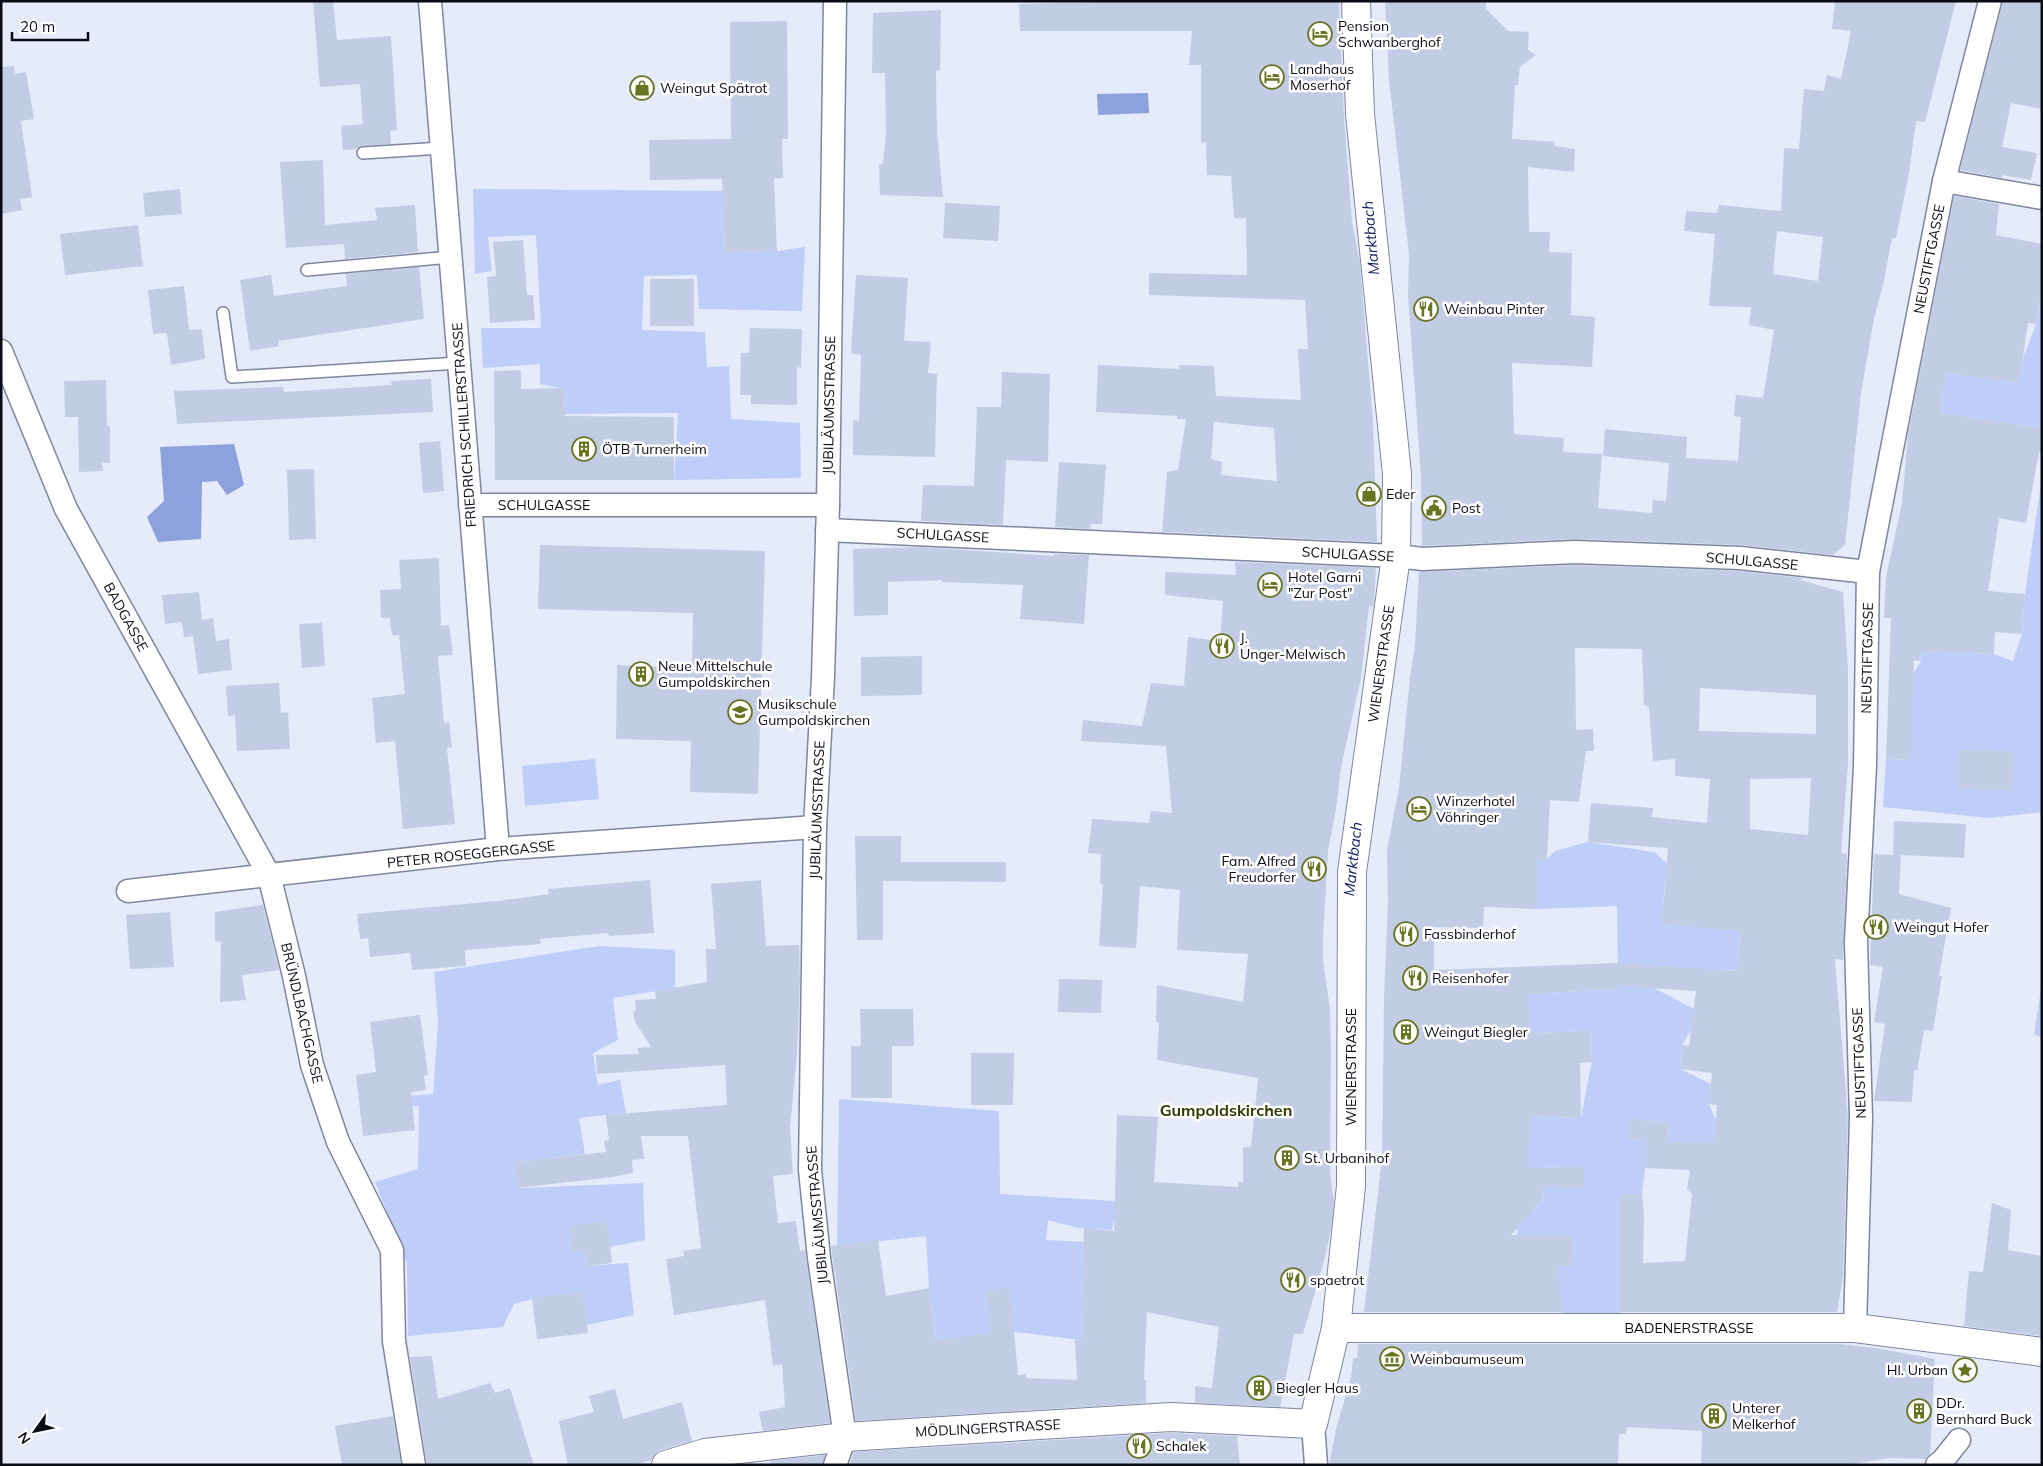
<svg xmlns="http://www.w3.org/2000/svg" width="2043" height="1466" viewBox="0 0 2043 1466" font-family="Mulish,sans-serif">
  <style>
    .green { fill: #becef8 }
    .water { fill: #8da2dd }
    .building { fill: #c2cce5; fill-rule: evenodd }
    .lines { fill: none; stroke-linecap: round; stroke-linejoin: round }
    .service-casing { stroke: #7e879e; stroke-width: 14 }
    .minor-casing { stroke: #7e879e; stroke-width: 25 }
    .tertiary-casing { stroke: #7e879e; stroke-width: 30 }
    .secondary-casing { stroke: #7e879e; stroke-width: 30 }
    .service { stroke: #fff; stroke-width: 11 }
    .minor { stroke: #fff; stroke-width: 22 }
    .tertiary { stroke: #fff; stroke-width: 28 }
    .secondary { stroke: #fff; stroke-width: 28 }
    .labels { text-anchor: middle; stroke-width: 5; stroke-linejoin: round; paint-order: stroke }
    .poi-label { font-size: 14px; fill: #090c14; stroke: #fff; text-anchor: start }
    .street-label { font-size: 14px; fill: #090c14; stroke: #fff }
    .water-label { font-size: 15px; font-style: italic; fill: #132164; stroke: #fff }
    .quarter-label { font-size: 16px; font-weight: bold; fill: #323b00; stroke: #fff }
  </style>
  <rect width="100%" height="100%" fill="#e5ebfb"/>
  <g class="green">
    <polygon points="473,189 725,191 723,197 725,252 777,251 805,247 802,311 699,309 697,275 644,276 642,330 705,332 707,367 729,366 731,419 800,423 801,478 674,480 678,413 565,414 564,389 540,384 540,364 483,368 481,328 541,328 536,235 488,237 492,271 475,274"/>
    <polygon points="2042,292 2042,428 1940,413 1946,373 2019,383 2023,358 2036,324"/>
    <polygon points="2042,476 2042,812 1989,818 1883,807 1886,759 1910,760 1913,674 1921,661 1920,651 1994,654 2013,661 2022,634 2025,594"/>
    <polygon points="595,759 599,799 525,806 522,766"/>
    <polygon points="1588,842 1654,852 1671,867 1665,881 1662,924 1740,929 1738,954 1763,956 1791,972 1723,970 1654,988 1694,1009 1691,1030 1682,1045 1680,1069 1711,1084 1709,1104 1716,1120 1714,1143 1692,1157 1684,1142 1668,1142 1669,1122 1631,1119 1629,1139 1645,1140 1645,1168 1642,1194 1620,1194 1620,1316 1562,1317 1560,1290 1517,1235 1519,1209 1535,1209 1543,1199 1544,1187 1584,1187 1584,1167 1525,1168 1529,1116 1581,1118 1592,1060 1591,1031 1506,1034 1529,1017 1528,994 1618,989 1617,906 1537,909 1491,857 1547,859 1555,851"/>
    <polygon points="599,946 675,950 675,988 613,998 618,1040 593,1053 598,1085 620,1080 626,1113 579,1118 585,1154 515,1162 519,1188 643,1183 645,1240 610,1247 607,1221 573,1252 584,1250 586,1266 628,1263 634,1315 587,1325 583,1292 532,1299 514,1304 503,1327 408,1336 407,1263 375,1182 418,1169 419,1106 404,1106 405,1096 433,1094 438,1023 434,972"/>
    <polygon points="2042,982 2042,1037 2034,1035"/>
    <polygon points="839,1099 999,1111 1000,1194 1115,1201 1306,1231 1114,1220 1112,1230 1078,1228 1048,1220 1046,1240 1084,1242 1081,1340 1015,1332 936,1340 929,1288 926,1236 837,1246"/>
  </g>
  <g class="water">
    <polygon points="1148,93 1149,113 1098,115 1097,94"/>
    <polygon points="234,444 244,485 227,495 217,481 202,482 201,539 158,542 147,517 164,501 160,447"/>
  </g>
  <g class="building">
    <polygon points="313,1 333,1 337,40 391,36 397,130 390,131 391,144 363,146 356,149 343,150 341,126 363,124 360,84 320,87"/>
    <path d="M1138,1H1339L1344,116L1352,222L1360,263L1373,422L1377,542L1162,532L1167,472L1178,470L1186,419H1177V416L1096,412L1098,365L1179,369V365L1214,366L1216,396L1301,400L1298,349H1308L1305,300L1149,295V273L1247,275L1246,218H1234L1231,176L1207,175L1206,142L1201,143V65H1189L1192,31H1020L1019,4ZM1214,422L1274,428L1277,481L1221,475L1222,462L1211,459Z"/>
    <path d="M1385,1H1486V9L1508,31L1529,32L1528,50L1536,55L1520,67L1518,85H1515L1512,139L1555,142V146L1575,149L1574,172L1528,167L1529,232H1550L1549,252L1572,253L1571,315L1595,317L1592,367L1512,363L1514,434L1564,438L1563,452L1602,454L1598,508L1652,513L1653,500L1666,501L1669,463L1603,456L1605,429L1687,437L1686,458L1738,461L1741,417L1734,416L1736,395L1763,398L1774,330L1749,325L1751,307L1709,306L1715,234L1684,231L1686,211L1717,213L1719,205L1781,211L1784,148L1799,149L1804,89L1824,91L1827,75L1841,79L1851,31L1832,29L1835,1H1956L1925,122L1916,121L1909,173L1896,238H1892L1884,281L1874,319L1861,393L1845,545L1833,555L1741,545L1575,539L1422,546L1421,477L1408,295L1409,254L1389,80ZM1777,231L1823,237L1818,281L1773,274Z"/>
    <polygon points="2003,1 2042,1 2042,109 2011,103 2002,147 2037,153 2031,180 2002,175 2002,178 1960,170"/>
    <polygon points="941,10 940,70 936,71 937,132 943,197 880,195 879,165 883,164 886,134 885,73 872,73 873,13"/>
    <polygon points="787,21 788,139 782,139 783,178 774,178 777,251 725,252 722,179 650,180 649,140 731,139 730,22"/>
    <polygon points="14,66 15,74 26,72 34,119 21,121 32,197 20,199 22,210 1,214 1,67"/>
    <polygon points="323,160 325,225 377,220 375,208 415,205 418,252 345,259 344,244 286,248 280,162"/>
    <polygon points="180,189 182,214 145,217 143,193"/>
    <polygon points="1954,196 1999,204 1996,235 2042,244 2042,289 2036,324 2028,323 2019,383 1946,373 1940,413 2042,428 2042,452 2039,452 2026,523 1999,518 1988,591 2025,594 2022,634 1995,632 1994,654 1920,651 1921,661 1914,660 1911,760 1886,759 1891,618 1884,618 1886,577 1902,503 1908,434"/>
    <polygon points="945,203 1000,206 998,241 943,238"/>
    <polygon points="138,225 143,266 65,275 60,234"/>
    <polygon points="523,240 527,295 533,295 535,320 490,323 487,277 496,276 493,242"/>
    <polygon points="419,267 424,319 278,341 279,346 250,351 240,280 271,275 274,296 347,286 346,274"/>
    <polygon points="856,275 908,278 904,341 931,342 928,373 937,374 935,457 853,455 853,420 859,421 861,355 851,353"/>
    <rect x="650" y="279" width="44" height="47"/>
    <polygon points="184,286 189,330 202,329 205,359 171,365 167,333 153,334 148,290"/>
    <polygon points="750,328 802,329 801,368 797,367 797,405 751,404 751,395 740,395 741,353 749,353"/>
    <polygon points="521,370 521,389 564,388 565,416 674,417 674,480 495,480 494,371"/>
    <polygon points="1002,372 1050,374 1048,462 1006,460 1003,525 921,521 923,485 974,486 977,407 1001,407"/>
    <polygon points="431,379 433,412 177,424 174,391 283,387 284,392 392,385 391,381"/>
    <polygon points="106,380 107,426 110,426 110,463 102,463 103,471 79,472 78,417 65,417 64,381"/>
    <polygon points="440,441 444,491 423,493 419,443"/>
    <polygon points="1059,462 1106,465 1102,524 1091,524 1090,529 1055,527"/>
    <polygon points="314,469 316,539 289,540 287,470"/>
    <polygon points="540,545 765,551 758,794 690,792 691,741 616,739 617,665 692,668 693,613 538,609"/>
    <polygon points="920,547 1054,556 1054,554 1089,555 1084,624 1020,619 1023,585 942,582 942,580 888,582 888,615 854,616 853,549"/>
    <polygon points="439,558 441,626 449,625 453,655 438,656 444,723 449,722 452,747 447,748 455,824 403,829 395,741 376,743 372,698 405,694 399,635 392,636 390,618 381,618 380,590 401,589 399,560"/>
    <polygon points="1235,562 1376,568 1374,601 1373,607 1369,606 1361,678 1341,767 1336,809 1328,851 1323,937 1323,960 1330,1009 1331,1052 1330,1171 1334,1203 1331,1228 1326,1254 1303,1334 1294,1334 1280,1407 1195,1403 1195,1386 1212,1388 1219,1327 1147,1312 1144,1380 1146,1380 1146,1403 856,1421 831,1246 878,1240 886,1296 929,1288 936,1340 991,1333 987,1290 1010,1288 1018,1375 1026,1374 1026,1378 1077,1380 1075,1339 1081,1340 1084,1228 1114,1231 1117,1115 1158,1117 1154,1182 1238,1187 1238,1182 1243,1182 1243,1147 1251,1147 1258,1078 1157,1060 1159,1022 1156,1022 1157,985 1243,1002 1248,954 1177,950 1180,890 1140,886 1136,948 1099,946 1103,884 1100,884 1101,854 1088,853 1092,819 1149,823 1151,811 1172,813 1166,746 1081,741 1083,720 1142,726 1151,683 1184,686 1188,637 1220,641 1223,601 1165,595 1165,572 1236,575"/>
    <path d="M1575,565L1739,571L1802,578L1800,580L1843,592L1848,670V763L1841,853L1847,854L1843,960L1835,959L1848,1118L1843,1276L1837,1312H1620V1194H1642L1644,1215L1643,1263L1685,1261L1692,1194L1687,1189L1690,1170L1645,1168V1140L1629,1139L1631,1119L1669,1122L1668,1142H1714L1717,1105L1709,1104L1712,1073L1680,1069L1682,1045L1689,1046L1696,991L1618,986V989L1528,994L1530,1033L1591,1031L1592,1062L1580,1063L1581,1118L1531,1116L1527,1168L1584,1167V1188L1544,1187L1543,1199L1511,1235H1572L1573,1266H1558L1562,1312H1364L1382,1158L1384,998L1388,903L1387,850L1399,788L1410,678L1415,645L1419,572ZM1575,648L1642,649L1644,705L1649,707L1653,761L1675,759V776L1710,779L1707,823L1652,817L1653,808L1591,803L1588,842L1668,848L1662,924L1740,931L1737,971L1618,963L1434,970V927L1483,928L1484,907L1537,909V859H1547L1550,800L1579,802L1586,751H1594L1593,729L1576,730ZM1700,688L1816,695V734L1699,731ZM1811,778L1808,835L1750,829V779Z"/>
    <polygon points="199,592 202,620 213,618 216,641 229,639 232,670 198,674 193,636 184,637 182,622 165,624 162,595"/>
    <polygon points="322,623 325,666 302,668 299,624"/>
    <polygon points="922,656 922,695 861,696 861,657"/>
    <polygon points="279,683 281,713 288,712 290,749 237,751 235,715 228,716 226,686"/>
    <polygon points="1959,750 2014,751 2013,791 1958,789"/>
    <polygon points="1894,821 1966,824 1964,858 1901,855 1899,894 1951,908 1939,976 1942,976 1933,1031 1924,1030 1917,1071 1914,1070 1912,1102 1874,1101 1885,1024 1874,1022 1883,967 1870,965 1874,854 1893,855"/>
    <polygon points="855,836 901,836 901,862 1006,862 1006,882 883,881 883,940 857,940"/>
    <polygon points="650,880 654,933 609,936 608,933 540,939 541,944 465,950 466,966 412,970 410,953 370,957 368,938 360,939 357,914 498,901 549,894 548,889"/>
    <polygon points="761,880 766,946 799,945 800,981 797,1054 790,1128 793,1174 773,1176 778,1223 796,1221 800,1251 805,1250 830,1423 763,1431 759,1412 785,1407 782,1364 773,1366 765,1300 674,1315 666,1259 684,1256 683,1251 701,1248 688,1136 641,1136 644,1159 632,1160 633,1173 612,1177 518,1188 515,1162 606,1152 604,1141 609,1140 606,1115 727,1105 725,1065 597,1074 596,1055 639,1054 637,1048 651,1047 635,1022 633,1012 636,1010 635,1000 656,999 655,991 707,982 706,949 716,949 711,884"/>
    <polygon points="263,905 279,970 242,975 246,1000 220,1002 221,941 215,942 215,912"/>
    <polygon points="170,912 174,967 130,969 126,915"/>
    <polygon points="1059,979 1102,980 1101,1013 1058,1012"/>
    <polygon points="860,1009 913,1009 914,1046 892,1046 892,1098 851,1098 851,1046 861,1046"/>
    <polygon points="420,1015 428,1075 424,1076 426,1090 411,1092 415,1130 363,1136 356,1075 376,1072 370,1022"/>
    <polygon points="971,1053 1014,1053 1013,1105 971,1105"/>
    <polygon points="1992,1203 2011,1210 2008,1250 2042,1256 2042,1336 1964,1326 1969,1271 1983,1272"/>
    <polygon points="607,1221 612,1263 586,1266 584,1250 573,1252 569,1226"/>
    <polygon points="583,1292 588,1333 537,1339 532,1298"/>
    <polygon points="1358,1344 1840,1344 1876,1348 1935,1359 1930,1454 1926,1459 1890,1458 1847,1465 1701,1465 1702,1431 1627,1427 1626,1434 1619,1434 1618,1465 1329,1465 1336,1429 1351,1377 1353,1358 1357,1358"/>
    <polygon points="432,1356 438,1399 490,1383 495,1393 510,1388 534,1465 427,1465 410,1357"/>
    <polygon points="615,1389 623,1419 682,1402 692,1441 661,1450 655,1454 651,1460 635,1465 568,1465 559,1421 594,1412 589,1396"/>
    <polygon points="393,1416 401,1465 342,1465 335,1426"/>
    <polygon points="1171,1433 1237,1436 1240,1465 849,1465 854,1452"/>
    <polygon points="825,1455 822,1465 771,1465 770,1461"/>
  </g>
  <g class="lines">
    <g class="service-casing">
      <g id="service">
        <polyline points="363,153 442,148"/>
        <polyline points="307,270 451,257"/>
        <polyline points="223,313 232,377 459,363"/>
      </g>
    </g>
    <g class="minor-casing">
      <g id="minor">
        <polyline points="430,1 498,849"/>
        <polyline points="835,1 828,505 823,677 815,827 810,1170 819,1258 845,1437 835,1465"/>
        <polyline points="1944,181 2042,198"/>
        <polyline points="1,351 66,509 269,875 294,976 312,1065 338,1142 392,1250 394,1341 414,1465"/>
        <polyline points="470,505 828,505"/>
        <polyline points="827,530 1396,556 1423,559 1575,552 1740,558 1868,572"/>
        <polyline points="128,891 498,849 815,827"/>
        <polyline points="1855,1328 1861,1118 1856,942 1865,766 1868,572 1944,181 1990,1"/>
        <polyline points="1313,1424 1316,1465"/>
        <polyline points="1937,1465 1943,1460 1959,1440"/>
      </g>
    </g>
    <g class="tertiary-casing">
      <polyline id="tertiary" points="1336,1328 1351,1186 1352,872 1396,556 1397,474 1360,114 1356,1"/>
    </g>
    <g class="secondary-casing">
      <polyline id="secondary" points="666,1465 705,1453 845,1437 1171,1417 1313,1424 1336,1328 1855,1328 2042,1352"/>
    </g>
    <use href="#service" class="service"/>
    <use href="#minor" class="minor"/>
    <use href="#tertiary" class="tertiary"/>
    <use href="#secondary" class="secondary"/>
  </g>
  <defs>
    <g id="hotel-ring" transform="scale(1.25)"><circle r="9.5" fill="#fff" stroke="#677521" stroke-width="1.5"/><path d="M-6-4.5h1.5V1H6V5H4.5V3h-9V5H-6ZM-4 0a1.8 1.8 0 1 1 3.6 0ZM.5 0V-2.5h3Q6-2.5 6 0Z" fill="#677521"/></g>
    <g id="shop-ring" transform="scale(1.25)"><circle r="9.5" fill="#fff" stroke="#677521" stroke-width="1.5"/><path d="M-5-2.5h2.3a2.7 3.5 0 0 1 5.4 0H5L5.5 6h-11ZM-1.5-2.5h3a1.5 2.3 0 0 0-3 0Z" fill="#677521"/></g>
    <g id="restaurant-ring" transform="scale(1.25)"><circle r="9.5" fill="#fff" stroke="#677521" stroke-width="1.5"/><path d="M-5-6h1v4h1v-4h1v4h1v-4h1v5L-1.5 .5V6h-2V.5L-5-1ZM5-6V6H3V1.5H1.5Q1.5-4 5-6Z" fill="#677521"/></g>
    <g id="building-ring" transform="scale(1.25)"><circle r="9.5" fill="#fff" stroke="#677521" stroke-width="1.5"/><path d="M-4-6H4V6H1V3H-1V6H-4ZM-2.5-4.3h1.7v1.8h-1.7ZM.8-4.3h1.7v1.8H.8ZM-2.5-1h1.7V.8h-1.7ZM.8-1h1.7V.8H.8Z" fill="#677521"/></g>
    <g id="civic-ring" transform="scale(1.25)"><circle r="9.5" fill="#fff" stroke="#677521" stroke-width="1.5"/><path d="M-.6-6.5H3V-4.5H.6V-3L4-1V1h2V6H-6V1h2V-1L-.6-3ZM-1.2 2.5V6h2.4V2.5Z" fill="#677521"/></g>
    <g id="school-ring" transform="scale(1.25)"><circle r="9.5" fill="#fff" stroke="#677521" stroke-width="1.5"/><path d="M0-5L7-2L0 1L-7-2ZM-4 1L0 2.5L4 1V4Q0 6-4 4Z" fill="#677521"/></g>
    <g id="museum-ring" transform="scale(1.25)"><circle r="9.5" fill="#fff" stroke="#677521" stroke-width="1.5"/><path d="M0-6L6-3V-2H-6V-3ZM-5-1h2V3h-2ZM-1-1h2V3h-2ZM3-1h2V3H3ZM-6 4H6V6H-6Z" fill="#677521"/></g>
    <g id="sight-ring" transform="scale(1.25)"><circle r="9.5" fill="#fff" stroke="#677521" stroke-width="1.5"/><path d="M0-6L1.8-2.2L6-1.7L2.9 1.2L3.7 5.4L0 3.3L-3.7 5.4L-2.9 1.2L-6-1.7L-1.8-2.2Z" fill="#677521"/></g>
  </defs>
  <g fill-rule="evenodd">
    <use href="#hotel-ring" x="1320" y="34"/>
    <use href="#hotel-ring" x="1272" y="77"/>
    <use href="#shop-ring" x="642" y="88"/>
    <use href="#restaurant-ring" x="1426" y="309"/>
    <use href="#building-ring" x="584" y="449"/>
    <use href="#shop-ring" x="1369" y="494"/>
    <use href="#civic-ring" x="1434" y="508"/>
    <use href="#hotel-ring" x="1270" y="585"/>
    <use href="#restaurant-ring" x="1222" y="646"/>
    <use href="#building-ring" x="641" y="674"/>
    <use href="#school-ring" x="740" y="712"/>
    <use href="#hotel-ring" x="1419" y="809"/>
    <use href="#restaurant-ring" x="1314" y="869"/>
    <use href="#restaurant-ring" x="1876" y="927"/>
    <use href="#restaurant-ring" x="1406" y="934"/>
    <use href="#restaurant-ring" x="1415" y="978"/>
    <use href="#building-ring" x="1406" y="1032"/>
    <use href="#building-ring" x="1287" y="1158"/>
    <use href="#restaurant-ring" x="1293" y="1280"/>
    <use href="#museum-ring" x="1392" y="1359"/>
    <use href="#sight-ring" x="1965" y="1370"/>
    <use href="#building-ring" x="1259" y="1388"/>
    <use href="#building-ring" x="1919" y="1411"/>
    <use href="#building-ring" x="1714" y="1416"/>
    <use href="#restaurant-ring" x="1139" y="1446"/>
  </g>
  <g class="labels">
    <g class="poi-label">
      <text x="1338" y="31">Pension<tspan x="1338" dy="16">Schwanberghof</tspan></text>
      <text x="1290" y="74">Landhaus<tspan x="1290" dy="16">Moserhof</tspan></text>
      <text x="660" y="93">Weingut Spätrot</text>
      <text x="1444" y="314">Weinbau Pinter</text>
      <text x="602" y="454">ÖTB Turnerheim</text>
      <text x="1386" y="499">Eder</text>
      <text x="1452" y="513">Post</text>
      <text x="1288" y="582">Hotel Garni<tspan x="1288" dy="16">"Zur Post"</tspan></text>
      <text x="1240" y="643">J.<tspan x="1240" dy="16">Unger-Melwisch</tspan></text>
      <text x="658" y="671">Neue Mittelschule<tspan x="658" dy="16">Gumpoldskirchen</tspan></text>
      <text x="758" y="709">Musikschule<tspan x="758" dy="16">Gumpoldskirchen</tspan></text>
      <text x="1436" y="806">Winzerhotel<tspan x="1436" dy="16">Vöhringer</tspan></text>
      <text x="1296" y="866" text-anchor="end">Fam. Alfred<tspan x="1296" dy="16">Freudorfer</tspan></text>
      <text x="1894" y="932">Weingut Hofer</text>
      <text x="1424" y="939">Fassbinderhof</text>
      <text x="1432" y="983">Reisenhofer</text>
      <text x="1424" y="1037">Weingut Biegler</text>
      <text x="1304" y="1163">St. Urbanihof</text>
      <text x="1310" y="1285">spaetrot</text>
      <text x="1410" y="1364">Weinbaumuseum</text>
      <text x="1948" y="1375" text-anchor="end">Hl. Urban</text>
      <text x="1276" y="1393">Biegler Haus</text>
      <text x="1936" y="1408">DDr.<tspan x="1936" dy="16">Bernhard Buck</tspan></text>
      <text x="1732" y="1413">Unterer<tspan x="1732" dy="16">Melkerhof</tspan></text>
      <text x="1156" y="1451">Schalek</text>
    </g>
    <g class="street-label">
      <text transform="translate(1929 259) rotate(-79)" y="5">NEUSTIFTGASSE</text>
      <text transform="translate(829 405) rotate(-89)" y="5">JUBILÄUMSSTRASSE</text>
      <text transform="translate(464 425) rotate(-94)" y="5">FRIEDRICH SCHILLERSTRASSE</text>
      <text x="544" y="510">SCHULGASSE</text>
      <text transform="translate(943 535) rotate(3)" y="5">SCHULGASSE</text>
      <text transform="translate(1348 554) rotate(3)" y="5">SCHULGASSE</text>
      <text transform="translate(1752 561) rotate(5)" y="5">SCHULGASSE</text>
      <text transform="translate(126 617) rotate(61)" y="5">BADGASSE</text>
      <text transform="translate(1867 658) rotate(-89)" y="5">NEUSTIFTGASSE</text>
      <text transform="translate(1381 664) rotate(-82)" y="5">WIENERSTRASSE</text>
      <text transform="translate(817 810) rotate(-88)" y="5">JUBILÄUMSSTRASSE</text>
      <text transform="translate(471 854) rotate(-6)" y="5">PETER ROSEGGERGASSE</text>
      <text transform="translate(302 1013) rotate(77)" y="5">BRÜNDLBACHGASSE</text>
      <text transform="translate(1859 1063) rotate(-92)" y="5">NEUSTIFTGASSE</text>
      <text transform="translate(1351 1067) rotate(-90)" y="5">WIENERSTRASSE</text>
      <text transform="translate(817 1215) rotate(-95)" y="5">JUBILÄUMSSTRASSE</text>
      <text x="1689" y="1333">BADENERSTRASSE</text>
      <text transform="translate(988 1428) rotate(-3)" y="5">MÖDLINGERSTRASSE</text>
    </g>
    <g class="water-label">
      <text transform="translate(1371 238) rotate(-95)" y="5">Marktbach</text>
      <text transform="translate(1353 859) rotate(-84)" y="5">Marktbach</text>
    </g>
    <g class="quarter-label">
      <text x="1226" y="1116">Gumpoldskirchen</text>
    </g>
  </g>
  <rect width="2043" height="1466" fill="none" stroke="#090c14" stroke-width="5"/>
  <g transform="translate(35 1431) rotate(237)" stroke="#ffffff" stroke-width="4" paint-order="stroke">
  <path d="M0-4L9 19L0 12L-9 19Z" fill="#090c14"/>
  <text y="-8" font-size="14" font-weight="bold" text-anchor="middle" fill="#090c14">N</text>
  </g>
  <path d="M12 32v8h76v-8" fill="none" stroke="#090c14" stroke-width="2.5"/>
  <text x="20" y="32" font-size="15" fill="#090c14" stroke="#ffffff" stroke-width="4" paint-order="stroke">20 m</text>
</svg>
